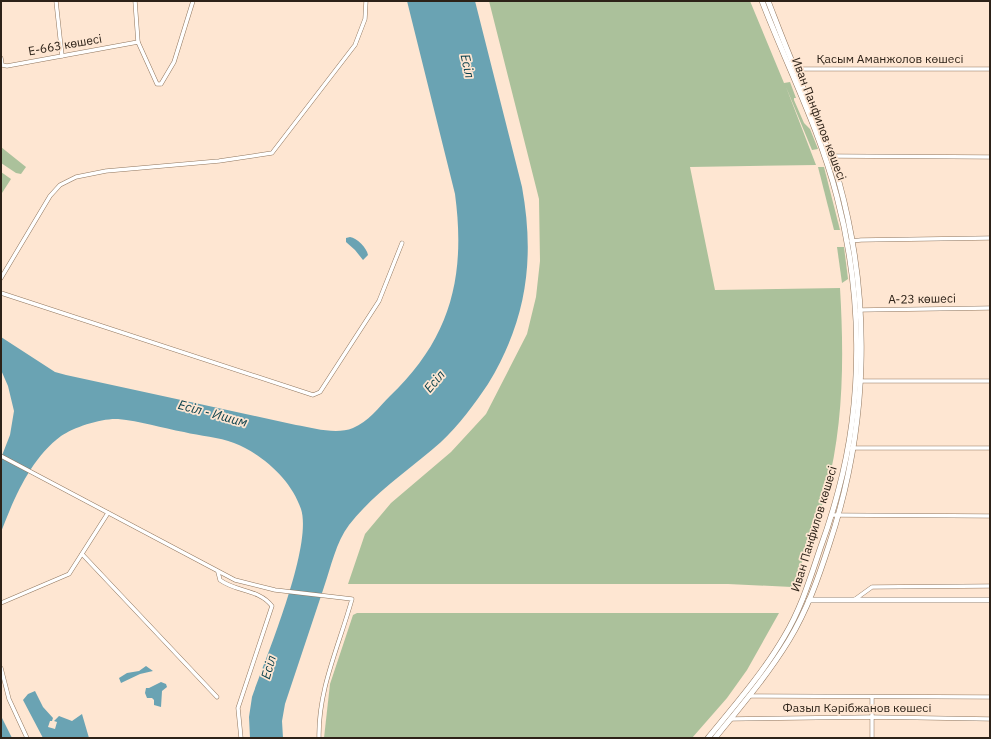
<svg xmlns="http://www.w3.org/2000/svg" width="991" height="739" viewBox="0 0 991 739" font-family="'IBM Plex Sans',sans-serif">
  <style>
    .green { fill: #abc19b }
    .water { fill: #6aa3b3 }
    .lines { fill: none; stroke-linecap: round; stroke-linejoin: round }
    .street-casing { stroke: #90765e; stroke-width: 4.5 }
    .secondary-casing { stroke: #90765e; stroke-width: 6 }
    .street { stroke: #fff; stroke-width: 3.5 }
    .secondary { stroke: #fff; stroke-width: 5 }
    .labels { text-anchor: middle; stroke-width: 3.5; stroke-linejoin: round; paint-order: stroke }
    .street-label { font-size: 12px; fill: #2d2218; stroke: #fee6d2 }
    .water-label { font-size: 13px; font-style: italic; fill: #063d49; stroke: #fee6d2 }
  </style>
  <rect width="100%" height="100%" fill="#fee6d2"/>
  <g class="green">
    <path d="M489,1H750L784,83L790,82L796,98H794V100L804,123L810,129L818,149L812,150L786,87L816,165L690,167L715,290L840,288C844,356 844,425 826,492C817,524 805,556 792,587L728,584H348L365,534L391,503L451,452L486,414L527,334L536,297L540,261L539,199Z"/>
    <polygon points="1,147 26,167 21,174 16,173 1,163"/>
    <polygon points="818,167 824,167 840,230 834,230"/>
    <polygon points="1,172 11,179 2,193 1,192"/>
    <polygon points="837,247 844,247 848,279 842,283"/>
    <polygon points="357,613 779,613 747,670 727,698 692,738 324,738 330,684 353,615"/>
  </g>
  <g class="water">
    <path d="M407,1H475L522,187C535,259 527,320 488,384C474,405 459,425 441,442C410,469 374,493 349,525C336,542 331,567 324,587C311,626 298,665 285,704L282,721L283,738H250L249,717L252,697C266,657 313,546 301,509C291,479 262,454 234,443C219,437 200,436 184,432C162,428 140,421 118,419C102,418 74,427 61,436C31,458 14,498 1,532V458L10,435L14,411L8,386L1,370V337L55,372L66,375L296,425C314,428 336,435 353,428C368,422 379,407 390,396C451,338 466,276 455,194Z"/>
    <path d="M350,237C357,238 367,248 368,255L363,260L355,250L346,242V238Z"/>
    <polygon points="146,666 153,671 140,674 121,683 119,678 127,673 139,671"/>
    <polygon points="161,682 166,684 167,687 162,691 161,707 154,705 154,700 152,698 147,698 145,693 146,688 149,688"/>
    <polygon points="35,691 43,707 53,718 52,721 50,721 48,727 55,729 57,722 54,721 59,716 72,721 82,714 89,738 43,738 23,700 28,694"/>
    <polygon points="1,716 12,738 1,738"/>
  </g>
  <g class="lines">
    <g class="street-casing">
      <g id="street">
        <polyline points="56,1 62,56"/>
        <polyline points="135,1 138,42 157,84 161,84 174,62 193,1"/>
        <polyline points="1,58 2,65 7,66 138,42"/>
        <polyline points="795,69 990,69"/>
        <polyline points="831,156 990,157"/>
        <polyline points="851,241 861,240 990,238"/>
        <polyline points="1,278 50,196 60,185 76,177 106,171 219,161 272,153 355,45 365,19 366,1"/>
        <polyline points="1,293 313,395 320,392 379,301 402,243"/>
        <polyline points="859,310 990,308"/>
        <polyline points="859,381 990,381"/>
        <polyline points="851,448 990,448"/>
        <path d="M1,456L235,580L275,590L352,599C339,646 318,689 319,738"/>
        <polyline points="831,515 990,516"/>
        <polyline points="82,554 217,697"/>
        <path d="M218,572L220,580C236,592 259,589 272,606L238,708L241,738"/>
        <polyline points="854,600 872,587 990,586"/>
        <polyline points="1,603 69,574 108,513"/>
        <polyline points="1,668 9,699 27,738"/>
        <polyline points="749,696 990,697"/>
        <polyline points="872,697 872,738"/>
        <polyline points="730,719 872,717 990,719"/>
      </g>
    </g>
    <g class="secondary-casing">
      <g id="secondary">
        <polyline points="809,600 990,600"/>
        <path d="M708,738C735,705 763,673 784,637C801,609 810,579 820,549C827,530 833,511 838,492C864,397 862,292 837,197C820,130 787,66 762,1"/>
        <path d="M715,738C741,706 767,676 789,640C807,610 818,579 829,545C868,428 872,302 839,182C828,144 811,108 796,71C786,48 777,24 768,1"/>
      </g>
    </g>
    <use href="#street" class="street"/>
    <use href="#secondary" class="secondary"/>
  </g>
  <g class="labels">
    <g class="street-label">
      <text transform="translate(65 45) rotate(-10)" y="4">Е-663 көшесі</text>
      <text x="890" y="63">Қасым Аманжолов көшесі</text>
      <text transform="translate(819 119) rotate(69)" y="4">Иван Панфилов көшесі</text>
      <text transform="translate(922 299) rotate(-1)" y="4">А-23 көшесі</text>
      <text transform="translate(814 529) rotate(-73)" y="4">Иван Панфилов көшесі</text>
      <text x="857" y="712">Фазыл Кәрібжанов көшесі</text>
    </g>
    <g class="water-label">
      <text transform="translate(468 66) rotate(77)" y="5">Есіл</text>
      <text transform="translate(434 381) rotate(-50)" y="5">Есіл</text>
      <text transform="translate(213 413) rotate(15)" y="5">Есіл - Ишим</text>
      <text transform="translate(268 667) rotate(-74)" y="5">Есіл</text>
    </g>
  </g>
  <rect width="991" height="739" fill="none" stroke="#2d2218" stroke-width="4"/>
</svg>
